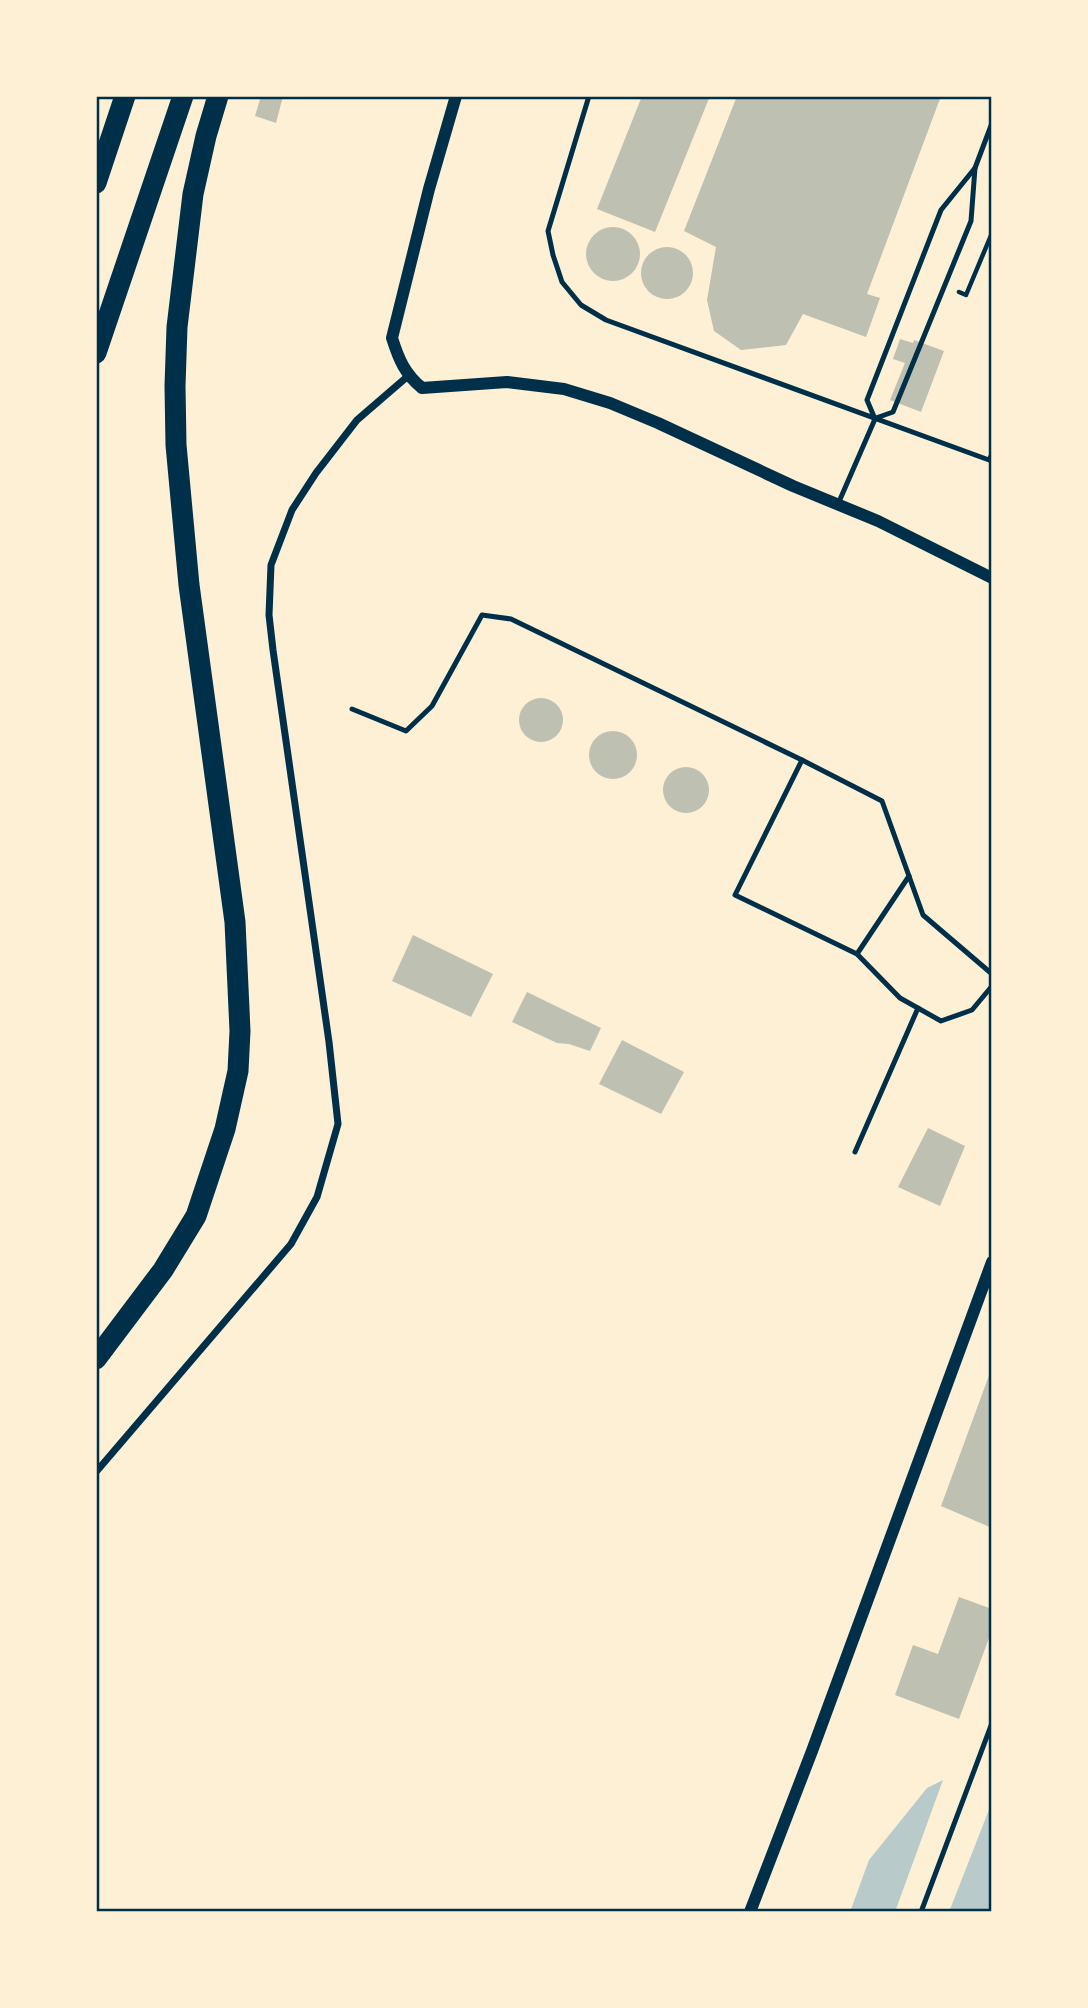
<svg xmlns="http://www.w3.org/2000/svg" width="1088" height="2008" viewBox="0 0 1088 2008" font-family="'IBM Plex Sans',sans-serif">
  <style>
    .green { fill: #b9caca }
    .building { fill: #bec0b2 }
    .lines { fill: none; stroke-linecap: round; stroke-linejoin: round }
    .path { stroke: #003049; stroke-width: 4.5 }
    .service { stroke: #003049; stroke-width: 5 }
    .minor { stroke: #003049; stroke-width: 7 }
    .tertiary { stroke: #003049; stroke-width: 12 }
    .motorway { stroke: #003049; stroke-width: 21 }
    .neatline { fill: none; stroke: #003049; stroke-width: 2.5 }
  </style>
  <rect width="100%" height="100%" fill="#fdf0d5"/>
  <g class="green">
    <polygon points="943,1780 895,1912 850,1912 869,1860 927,1788"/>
    <polygon points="992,1802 992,1912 949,1912"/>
  </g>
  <g class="building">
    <polygon points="261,96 283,96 276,123 255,116"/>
    <polygon points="642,96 710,96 655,232 597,209"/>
    <polygon points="737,96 941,96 867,294 880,298 866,337 803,314 786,345 741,350 714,331 707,300 716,247 684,231"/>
    <circle cx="613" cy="254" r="27"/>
    <circle cx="667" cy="273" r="26"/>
    <polygon points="900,339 913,343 914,340 944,351 921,412 890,400 905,363 893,359"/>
    <circle cx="541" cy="720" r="22"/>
    <circle cx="613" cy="755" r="24"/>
    <circle cx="686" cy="790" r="23"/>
    <polygon points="413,935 493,974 471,1017 392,981"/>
    <polygon points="527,992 601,1028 590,1051 569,1044 557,1043 512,1022"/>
    <polygon points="622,1040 684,1072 661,1114 599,1084"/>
    <polygon points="928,1128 965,1146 940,1206 898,1187"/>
    <polygon points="991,1370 992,1370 992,1528 941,1506"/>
    <polygon points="959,1597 992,1609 992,1630 959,1719 895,1695 913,1645 938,1654"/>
  </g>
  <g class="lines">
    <polyline class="path" points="959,292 966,295 992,233"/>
    <g class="service">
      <polyline points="589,96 548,231 553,255 562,282 581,305 606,320 989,460 992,454"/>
      <polyline points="876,418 893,412 971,221 975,168 992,123"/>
      <polyline points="838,504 875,419 867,400 941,210 975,168"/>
      <polyline points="352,709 406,731 432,706 482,615 511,619 802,760"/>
      <polyline points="857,954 909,876"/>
      <polyline points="992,974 923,915 882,801 802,760 735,895 857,954 900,998 941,1021 972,1010 992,986"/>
      <polyline points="855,1152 918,1008"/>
      <polyline points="921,1912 992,1723"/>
    </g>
    <polyline class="minor" points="96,1472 291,1244 317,1197 338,1124 329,1042 273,650 269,615 271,565 292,510 316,473 357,420 408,376"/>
    <g class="tertiary">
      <path d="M456,96L429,189L392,338C399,360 405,374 422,388L507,382L564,389L610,403L658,423L793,486L878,521L992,578"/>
      <polyline points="750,1912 812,1751 992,1262"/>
    </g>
    <g class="motorway">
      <polyline points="96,183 125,96"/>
      <polyline points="96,353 183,96"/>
      <polyline points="96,1359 163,1270 196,1216 225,1129 238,1071 240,1031 235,922 189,585 176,445 175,386 177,327 193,194 206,136 218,96"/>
    </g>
  </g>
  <rect width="1088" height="2008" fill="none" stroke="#fdf0d5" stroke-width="196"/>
  <rect x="98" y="98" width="892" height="1812" class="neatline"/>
</svg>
